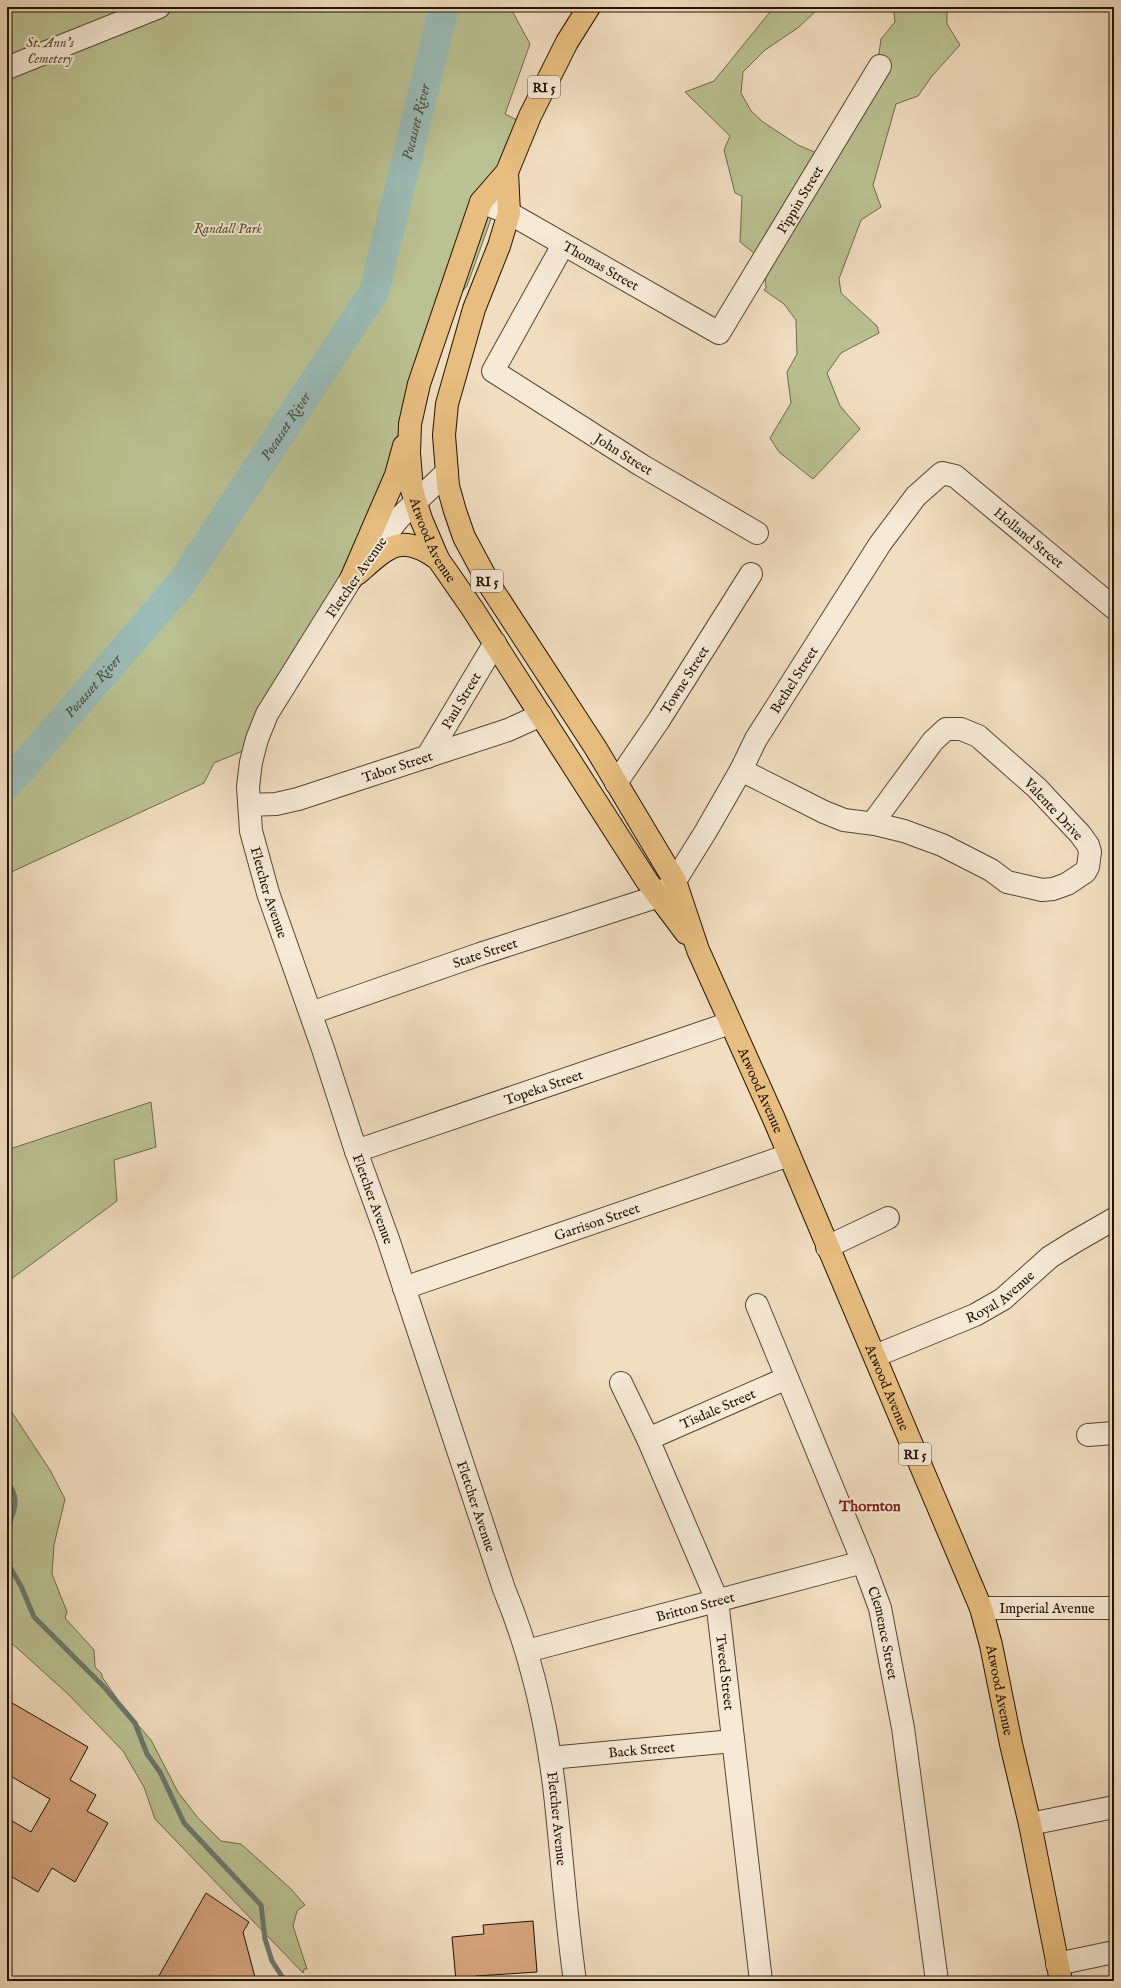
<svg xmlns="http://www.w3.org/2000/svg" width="1121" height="1988" viewBox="0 0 1121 1988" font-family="'IM FELL English',serif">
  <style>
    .green { fill: #bac192; stroke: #6e6a4a }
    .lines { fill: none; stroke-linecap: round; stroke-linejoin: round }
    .stream { stroke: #6a786e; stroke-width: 5 }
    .river { stroke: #9bbbb6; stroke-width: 30 }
    .building { fill: #d7a57f; stroke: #211301 }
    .minor-casing { stroke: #554631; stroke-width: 24 }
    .major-casing { stroke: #211301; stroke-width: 24 }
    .minor { stroke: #f6e9d6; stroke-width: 22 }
    .major { stroke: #e8be80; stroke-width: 22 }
    .labels { text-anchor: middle; stroke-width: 4; stroke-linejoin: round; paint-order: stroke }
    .shield { fill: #f6e9d6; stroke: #615341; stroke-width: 1 }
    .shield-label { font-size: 13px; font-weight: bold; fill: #211301 }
    .park-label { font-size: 14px; font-style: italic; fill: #575034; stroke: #f6e9d6 }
    .street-label { font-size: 14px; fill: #211301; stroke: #f6e9d6 }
    .water-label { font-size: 15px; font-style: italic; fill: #4c4e40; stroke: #f6e9d6 }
    .neighbourhood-label { font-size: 15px; font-weight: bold; fill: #7a1f14; stroke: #f6e9d6 }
  </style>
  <rect width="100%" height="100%" fill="#f1ddc0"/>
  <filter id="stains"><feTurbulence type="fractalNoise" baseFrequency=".005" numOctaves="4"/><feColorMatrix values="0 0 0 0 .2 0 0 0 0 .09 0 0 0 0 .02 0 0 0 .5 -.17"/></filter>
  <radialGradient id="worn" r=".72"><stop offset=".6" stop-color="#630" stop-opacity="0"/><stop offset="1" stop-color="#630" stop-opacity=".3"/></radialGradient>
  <g class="green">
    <polygon points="7,7 510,7 530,44 505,114 525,124 467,286 457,298 372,528 250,748 214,763 204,783 7,874"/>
    <polygon points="774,7 820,7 799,27 765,50 743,72 741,93 751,111 763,122 798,145 819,154 824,153 879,53 881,39 895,22 894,13 889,7 947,7 947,24 960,45 932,76 918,96 896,104 873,185 881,207 861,220 839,279 841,293 877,326 879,333 841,353 827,373 840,406 860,429 813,479 779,452 770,438 791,403 787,372 797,354 796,320 784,304 764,290 766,288 764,261 740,242 742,196 735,193 724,150 730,136 685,92 714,81"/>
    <polygon points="151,1102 156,1147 114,1160 117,1201 7,1282 7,1150"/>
    <polygon points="7,1399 11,1411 50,1470 65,1499 54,1545 52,1574 67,1612 65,1618 94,1650 95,1667 102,1674 102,1677 125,1710 151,1740 178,1792 198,1818 221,1841 241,1844 290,1888 305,1905 297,1911 293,1926 307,1969 304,1969 303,1973 155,1819 144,1787 123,1751 68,1694 7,1639"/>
  </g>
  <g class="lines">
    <g class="stream">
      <path d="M7,1482C22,1500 13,1511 7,1531"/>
      <polyline points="7,1562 21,1586 34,1617 105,1688 135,1723 147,1754 160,1772 184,1823 261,1905 265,1939 272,1961 285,1981"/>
    </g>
    <path class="river" id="s1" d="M7,785L181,584L374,292L444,7"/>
  </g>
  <g class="building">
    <polygon points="7,1700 88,1747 70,1780 96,1795 87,1811 108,1823 75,1882 52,1868 38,1892 7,1874 7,1818 31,1832 50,1799 7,1774"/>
    <polygon points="206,1893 249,1922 243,1932 256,1981 156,1981"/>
    <polygon points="533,1921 537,1972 476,1976 477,1981 456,1981 452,1937 484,1934 483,1925"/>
  </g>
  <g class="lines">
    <g class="minor-casing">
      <g id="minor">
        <polyline points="7,68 159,7"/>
        <path id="s2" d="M481,202L509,213L719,333L880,66"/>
        <path id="s3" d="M563,245L493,371L641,465L757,533"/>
        <path id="s4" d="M447,472L399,518L351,579L267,714L257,739L251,762L248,787L251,831L268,893L323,1049L356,1151L388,1239L504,1589C531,1654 547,1724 555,1794C562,1856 566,1919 575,1981"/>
        <path id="s5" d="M427,757L495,643"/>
        <polyline points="741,770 824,812 844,820 875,824 904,831 942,845 991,870 1007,882 1042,890 1053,889 1067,884 1085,872 1088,867 1090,852 1088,845 1080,834 1037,788 978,736 961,729 946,729 933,741 877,817 875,824"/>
        <path id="s6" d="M616,783L659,720L751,574"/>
        <path id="s7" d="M250,805L276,804L298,799L508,730L541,715"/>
        <path id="s8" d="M311,1013L480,954L659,896L675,881L706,831L741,770L756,739L880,544L916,496L942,473L955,476L1114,608"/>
        <path id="s9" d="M356,1151L730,1023"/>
        <polyline points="827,1247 888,1218"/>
        <path id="s10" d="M404,1288L789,1155"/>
        <path id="s11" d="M757,1305L863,1562L880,1608L903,1728L937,1981"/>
        <path id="s12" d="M875,1356L975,1315L1003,1299L1050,1257L1074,1242L1114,1219"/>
        <path id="s13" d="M621,1383L648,1439L717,1600L761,1981"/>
        <polyline points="1088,1435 1114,1433"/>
        <path id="s14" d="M648,1439L787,1378"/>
        <path id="s15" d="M981,1608H1114"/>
        <path id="s16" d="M527,1651L863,1562"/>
        <path id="s17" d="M550,1758L733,1741"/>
        <polyline points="1030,1824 1114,1807"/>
        <polyline points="1057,1964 1114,1952"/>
      </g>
    </g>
    <g class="major-casing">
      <g id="major">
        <path id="s18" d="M589,7L567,42L530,116L507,172L481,202L419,384L410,424L409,453L412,490L421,519L438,559L472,608L647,881L686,933"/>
        <path id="s19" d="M507,172L509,213L499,246L474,309L447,404L444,435L448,486L455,511L464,537L492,589L595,747L675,881L698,950L774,1119L981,1608L991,1645L1011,1744L1030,1824L1061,1981"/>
        <path d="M357,574C388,547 400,532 438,559"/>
        <polyline points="351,579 396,475 404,446"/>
      </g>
    </g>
    <use href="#minor" class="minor"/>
    <use href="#major" class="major"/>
  </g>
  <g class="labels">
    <g class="shield">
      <rect x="528" y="76" width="32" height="22" rx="3"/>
      <rect x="471" y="570" width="32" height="22" rx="3"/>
      <rect x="899" y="1443" width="32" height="22" rx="3"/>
    </g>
    <g class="shield-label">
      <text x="544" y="92">RI 5</text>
      <text x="487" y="586">RI 5</text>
      <text x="915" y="1459">RI 5</text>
    </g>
    <g class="park-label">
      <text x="50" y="47">St. Ann's<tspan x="50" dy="16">Cemetery</tspan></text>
      <text x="228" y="233">Randall Park</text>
    </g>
    <g class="street-label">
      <text dy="5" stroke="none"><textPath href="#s2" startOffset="428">Pippin Street</textPath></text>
      <text dy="5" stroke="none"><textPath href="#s2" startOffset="136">Thomas Street</textPath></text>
      <text dy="5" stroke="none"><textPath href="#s3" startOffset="299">John Street</textPath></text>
      <text dy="5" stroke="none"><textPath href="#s8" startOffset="988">Holland Street</textPath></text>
      <text dy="5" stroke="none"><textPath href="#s18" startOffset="578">Atwood Avenue</textPath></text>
      <text transform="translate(356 577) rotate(-55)" y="5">Fletcher Avenue</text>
      <text dy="5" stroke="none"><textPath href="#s6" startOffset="124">Towne Street</textPath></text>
      <text dy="5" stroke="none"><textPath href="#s8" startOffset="623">Bethel Street</textPath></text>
      <text dy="5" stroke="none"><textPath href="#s5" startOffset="66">Paul Street</textPath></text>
      <text dy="5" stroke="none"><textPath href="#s7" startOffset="153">Tabor Street</textPath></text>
      <text transform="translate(1054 809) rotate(47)" y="5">Valente Drive</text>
      <text dy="5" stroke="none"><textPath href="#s4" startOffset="487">Fletcher Avenue</textPath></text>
      <text dy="5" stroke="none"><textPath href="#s8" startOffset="184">State Street</textPath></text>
      <text dy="5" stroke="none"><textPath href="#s9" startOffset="198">Topeka Street</textPath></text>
      <text dy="5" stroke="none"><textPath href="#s19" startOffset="1008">Atwood Avenue</textPath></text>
      <text dy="5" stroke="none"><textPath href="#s4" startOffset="811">Fletcher Avenue</textPath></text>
      <text dy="5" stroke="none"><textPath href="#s10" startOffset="204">Garrison Street</textPath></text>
      <text dy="5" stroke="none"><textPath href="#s12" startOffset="139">Royal Avenue</textPath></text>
      <text dy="5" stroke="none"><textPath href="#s19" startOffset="1331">Atwood Avenue</textPath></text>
      <text dy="5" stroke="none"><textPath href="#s14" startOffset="76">Tisdale Street</textPath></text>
      <text dy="5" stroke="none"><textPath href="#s4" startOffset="1135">Fletcher Avenue</textPath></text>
      <text dy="5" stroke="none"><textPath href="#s16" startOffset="174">Britton Street</textPath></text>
      <text dy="5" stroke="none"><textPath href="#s15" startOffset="66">Imperial Avenue</textPath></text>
      <text dy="5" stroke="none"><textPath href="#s11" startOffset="352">Clemence Street</textPath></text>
      <text dy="5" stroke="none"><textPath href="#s13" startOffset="310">Tweed Street</textPath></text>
      <text dy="5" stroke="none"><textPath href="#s19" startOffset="1655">Atwood Avenue</textPath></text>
      <text dy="5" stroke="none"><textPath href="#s17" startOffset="92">Back Street</textPath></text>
      <text dy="5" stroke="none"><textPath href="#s4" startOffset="1459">Fletcher Avenue</textPath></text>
    </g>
    <g class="water-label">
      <text dy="5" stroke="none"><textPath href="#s1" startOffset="791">Pocasset River</textPath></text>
      <text dy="5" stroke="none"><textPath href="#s1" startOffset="455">Pocasset River</textPath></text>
      <text dy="5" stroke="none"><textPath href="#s1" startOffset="131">Pocasset River</textPath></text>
    </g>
    <g class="neighbourhood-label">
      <text x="870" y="1511">Thornton</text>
    </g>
  </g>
  <rect width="1121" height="1988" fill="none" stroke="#f1ddc0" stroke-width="24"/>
  <rect x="8" y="8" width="1105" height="1972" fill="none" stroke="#211301" stroke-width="2"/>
  <rect x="12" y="12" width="1097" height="1964" fill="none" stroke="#211301"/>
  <rect width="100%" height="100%" filter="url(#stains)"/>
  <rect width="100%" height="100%" fill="url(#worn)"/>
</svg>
